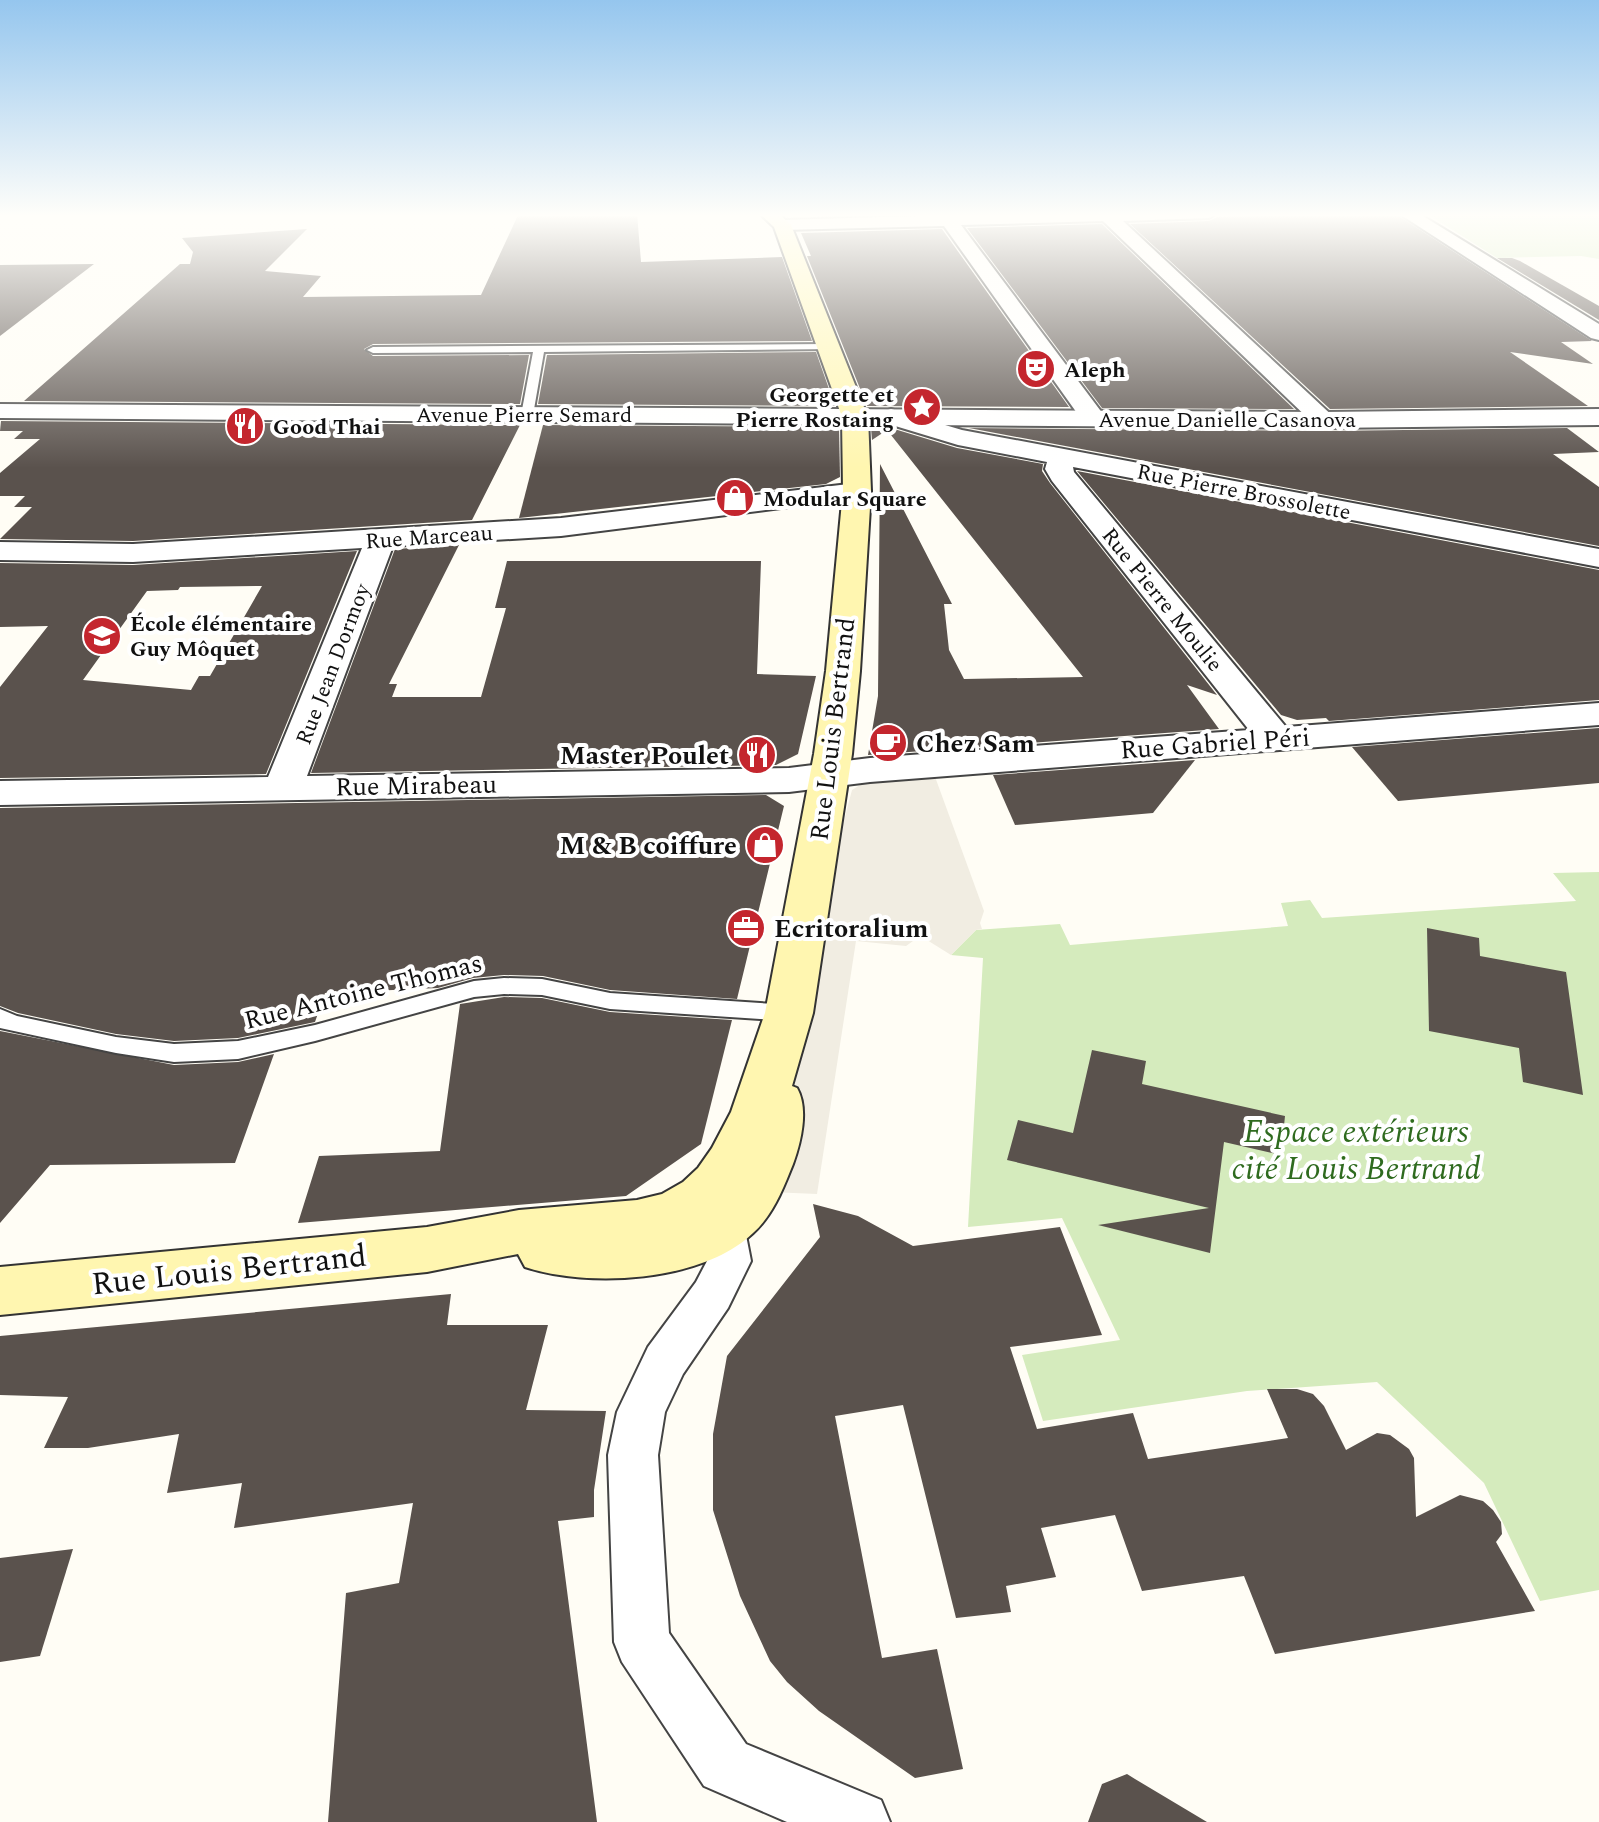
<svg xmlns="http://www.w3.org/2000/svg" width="1599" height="1822" viewBox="0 0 1599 1822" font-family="Spectral,serif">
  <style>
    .green { fill: #d5ebbd }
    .plaza { fill: #f1ede2 }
    .building { fill: #5a524d; fill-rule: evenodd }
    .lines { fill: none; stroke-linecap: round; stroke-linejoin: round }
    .service-casing { stroke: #444; stroke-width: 4 }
    .pedestrian-casing { stroke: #444; stroke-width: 4 }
    .minor-casing { stroke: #444; stroke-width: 4 }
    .tertiary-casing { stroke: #444; stroke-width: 4 }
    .secondary-casing { stroke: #333; stroke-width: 4 }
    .service { fill: #fff; fill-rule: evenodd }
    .pedestrian { fill: #fff; fill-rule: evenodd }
    .minor { fill: #fff; fill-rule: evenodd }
    .tertiary { fill: #fff; fill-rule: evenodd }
    .secondary { fill: #fff6b0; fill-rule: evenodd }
    .labels { text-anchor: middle; stroke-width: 8; stroke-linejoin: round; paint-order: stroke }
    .far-poi-label { font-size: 22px; font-weight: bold; fill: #111; stroke: #fff; text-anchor: start }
    .far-street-label { font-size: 22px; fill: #111; stroke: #fff }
    .street-label { font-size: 26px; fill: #111; stroke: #fff }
    .poi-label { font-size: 26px; font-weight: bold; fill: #111; stroke: #fff; text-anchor: start }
    .near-park-label { font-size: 32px; font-style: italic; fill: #2f6b1f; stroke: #fff }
    .near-street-label { font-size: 32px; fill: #111; stroke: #fff }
  </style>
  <rect width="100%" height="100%" fill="#fffdf5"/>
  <g class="green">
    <polygon points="1426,213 1599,213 1599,259 1581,256 1497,258"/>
    <polygon points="1599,872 1599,1590 1540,1601 1484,1483 1377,1382 1247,1391 1043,1421 1022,1355 1120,1340 1062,1218 968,1227 983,958 951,955 976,930 1060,924 1070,945 1288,926 1281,903 1310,900 1322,918 1576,901 1553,873"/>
  </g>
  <polygon class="plaza" points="934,774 984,911 980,923 982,929 976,930 951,955 927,940 913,941 906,946 856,941 817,1194 770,1192 836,851 852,790 868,780"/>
  <g class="building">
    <polygon points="519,213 637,213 641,262 782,257 812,341 373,344 364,349 373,356 529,355 520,404 24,401 180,264 190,264 193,252 182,238 307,229 265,271 321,276 303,297 481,295"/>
    <polygon points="1394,213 1592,341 1561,342 1593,364 1510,352 1588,406 1330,409 1130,224 1209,221 1217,217"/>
    <polygon points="1102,224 1294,409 1102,408 967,228"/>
    <polygon points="942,229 1069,407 867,406 807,256 811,256 801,233"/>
    <polygon points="1497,258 1512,258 1520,261 1599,306 1599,320"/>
    <polygon points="94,264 0,336 0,265"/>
    <polygon points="816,352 835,406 538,404 547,355"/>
    <polygon points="1,421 520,425 472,520 133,541 0,539 32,507 14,507 25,496 0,496 0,473 40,439 14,439 23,431 0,431"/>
    <polygon points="543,425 839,427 840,477 826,484 519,518"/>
    <polygon points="871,428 891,428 957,448 1043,464 1042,471 1050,483 1217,695 1187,685 1219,729 868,755 878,696 880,464 952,604 944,604 949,650 964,679 1083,677 887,430 872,440"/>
    <polygon points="969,428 1324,431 1567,428 1599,452 1553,454 1599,487 1599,546"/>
    <polygon points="1077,471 1599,570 1599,700 1329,721 1326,718 1297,720 1281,715"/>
    <polygon points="459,545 389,684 397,684 392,697 481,697 506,608 495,608 507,561 761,561 757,674 816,676 798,754 776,765 311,773 395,549"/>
    <path d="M357,551L266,774L0,778V687L48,626L0,627V563L133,565ZM262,586L210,676H199L191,690L83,680L147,591L178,590L180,587Z"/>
    <polygon points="1599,728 1599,783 1398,801 1352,747"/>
    <polygon points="1195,760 1153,813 1015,825 993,775"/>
    <polygon points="766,795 784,806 737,999 610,990 543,976 504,975 473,978 438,988 325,993 315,1022 238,1038 174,1041 116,1034 18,1013 0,1006 0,808"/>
    <polygon points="1427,928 1479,938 1480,956 1566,972 1583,1095 1523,1082 1519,1048 1429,1031"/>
    <polygon points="504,997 542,998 610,1012 732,1020 701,1144 626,1196 298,1223 319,1156 440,1151 460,1004"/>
    <polygon points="0,1031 174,1065 238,1062 274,1054 235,1163 50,1165 0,1223"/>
    <polygon points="1092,1050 1146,1061 1142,1084 1285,1116 1281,1155 1224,1142 1210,1253 1098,1225 1209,1208 1007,1160 1018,1120 1073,1133"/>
    <polygon points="813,1204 858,1216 913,1246 1060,1227 1102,1335 1010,1347 1037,1429 1133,1413 1148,1459 1288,1438 1267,1389 1297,1389 1313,1394 1324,1406 1346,1450 1377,1433 1390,1435 1409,1449 1414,1458 1416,1517 1460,1495 1483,1501 1493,1510 1501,1522 1502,1534 1496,1542 1535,1611 1275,1654 1244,1576 1142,1591 1115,1515 1041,1528 1056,1577 1006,1586 1011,1612 956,1618 903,1405 835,1416 882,1658 937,1649 963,1769 915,1778 819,1711 787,1682 770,1661 740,1596 713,1510 713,1434 727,1356 820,1237"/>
    <polygon points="451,1294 447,1325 548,1325 526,1410 606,1411 594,1490 594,1517 558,1521 597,1822 328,1822 346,1593 399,1583 413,1503 234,1528 242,1483 167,1493 179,1434 88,1448 44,1448 68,1397 0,1395 0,1336"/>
    <polygon points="73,1549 40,1656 0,1662 0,1558"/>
    <polygon points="1127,1774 1135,1779 1207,1822 1088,1822 1102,1784"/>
  </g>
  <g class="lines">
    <g class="service-casing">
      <g id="service">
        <polygon points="828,344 834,347 832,349 544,352 533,415 527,419 521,415 533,352 373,353 367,350 373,347"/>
        <polygon points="504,978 542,979 610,993 789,1005 797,1007 801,1013 797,1019 789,1021 610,1009 542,995 504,994 474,997 315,1041 238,1059 174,1062 116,1053 0,1028 0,1009 17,1016 116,1037 174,1044 238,1041 315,1025 474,981"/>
      </g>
    </g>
    <g class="pedestrian-casing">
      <polygon id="pedestrian" points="723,1213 738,1218 745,1230 751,1261 728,1308 683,1374 665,1412 658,1455 669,1633 746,1744 881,1800 890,1822 787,1822 704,1786 622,1662 614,1642 608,1455 617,1412 648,1347 696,1282 707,1261 701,1230 708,1218"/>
    </g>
    <g class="minor-casing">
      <g id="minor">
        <polygon points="1017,213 1217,213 1209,218 1123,221 1337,420 1333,425 1315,425 1103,221 961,225 1106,418 1102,423 1084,423 944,226 782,230 773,225 782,220"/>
        <polygon points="1398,213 1418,213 1599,324 1599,340 1591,338"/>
        <polygon points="891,409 962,430 1599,549 1599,567 1073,467 1074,472 1286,727 1599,703 1599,725 870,782 789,792 0,805 0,781 268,777 362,548 133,562 0,560 0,542 133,544 561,518 857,483 867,485 871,491 867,497 561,536 393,546 307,776 789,768 870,758 1249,730 1052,481 1045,469 1047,462 958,445 882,422 878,417 882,412"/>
      </g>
    </g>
    <g class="tertiary-casing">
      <polygon id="tertiary" points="0,404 1324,412 1599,409 1599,425 1324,428 0,418"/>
    </g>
    <g class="secondary-casing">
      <path id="secondary" d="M759,213H778L791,225L868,417L871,491L860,671L852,754L813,1013L792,1086L797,1088C809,1109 801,1142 793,1164C783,1189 773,1215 753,1233C703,1282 588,1288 525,1267L518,1254L427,1272L0,1315V1267L427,1227L519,1210L637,1200L662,1194L683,1182L698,1168L712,1148L731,1112L765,1013L814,754L826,671L843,491L842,417L774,227Z"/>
    </g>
    <use href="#service" class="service"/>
    <use href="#pedestrian" class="pedestrian"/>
    <use href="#minor" class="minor"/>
    <use href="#tertiary" class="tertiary"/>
    <use href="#secondary" class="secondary"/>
  </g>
  <linearGradient id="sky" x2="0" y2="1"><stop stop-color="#95c6ee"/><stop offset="0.46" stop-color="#fffefa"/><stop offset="1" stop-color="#fffefa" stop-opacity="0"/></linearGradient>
  <rect width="1599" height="468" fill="url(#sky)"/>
  <defs>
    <g id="theatre-disc" transform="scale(2)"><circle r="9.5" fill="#c4262e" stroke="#fff"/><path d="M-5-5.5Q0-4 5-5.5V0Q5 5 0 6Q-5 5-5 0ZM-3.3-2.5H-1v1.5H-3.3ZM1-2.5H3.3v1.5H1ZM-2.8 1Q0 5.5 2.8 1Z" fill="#fff"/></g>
    <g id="sight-disc" transform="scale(2)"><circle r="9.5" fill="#c4262e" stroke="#fff"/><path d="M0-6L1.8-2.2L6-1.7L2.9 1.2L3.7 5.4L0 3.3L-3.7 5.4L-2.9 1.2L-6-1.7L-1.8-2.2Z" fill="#fff"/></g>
    <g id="restaurant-disc" transform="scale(2)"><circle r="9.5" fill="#c4262e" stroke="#fff"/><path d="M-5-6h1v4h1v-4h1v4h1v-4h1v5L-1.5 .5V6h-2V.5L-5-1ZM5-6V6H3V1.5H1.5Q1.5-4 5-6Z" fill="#fff"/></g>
    <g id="shop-disc" transform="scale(2)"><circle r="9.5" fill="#c4262e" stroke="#fff"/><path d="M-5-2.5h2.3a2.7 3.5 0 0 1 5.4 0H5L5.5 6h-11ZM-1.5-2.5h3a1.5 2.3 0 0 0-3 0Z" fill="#fff"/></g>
    <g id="school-disc" transform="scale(2)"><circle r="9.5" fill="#c4262e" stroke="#fff"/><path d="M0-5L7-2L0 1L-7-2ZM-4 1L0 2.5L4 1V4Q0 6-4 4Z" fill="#fff"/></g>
    <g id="cafe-disc" transform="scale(2)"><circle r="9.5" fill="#c4262e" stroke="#fff"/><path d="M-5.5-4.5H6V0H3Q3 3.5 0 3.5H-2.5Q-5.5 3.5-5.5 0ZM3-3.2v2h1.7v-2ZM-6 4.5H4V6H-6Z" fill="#fff"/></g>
    <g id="office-disc" transform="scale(2)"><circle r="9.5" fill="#c4262e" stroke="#fff"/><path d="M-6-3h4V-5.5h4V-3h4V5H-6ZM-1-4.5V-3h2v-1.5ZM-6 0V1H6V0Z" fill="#fff"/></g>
  </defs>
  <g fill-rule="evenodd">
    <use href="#theatre-disc" x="1036" y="369"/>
    <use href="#sight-disc" x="922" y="407"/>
    <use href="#restaurant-disc" x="245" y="426"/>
    <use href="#shop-disc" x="735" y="498"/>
    <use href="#school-disc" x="102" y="636"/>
    <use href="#cafe-disc" x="888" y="743"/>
    <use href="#restaurant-disc" x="757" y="755"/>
    <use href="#shop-disc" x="765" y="845"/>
    <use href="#office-disc" x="746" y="928"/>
  </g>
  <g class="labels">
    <g class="far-poi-label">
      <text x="1064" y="377">Aleph</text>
      <text x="894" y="402" text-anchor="end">Georgette et<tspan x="894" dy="25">Pierre Rostaing</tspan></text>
      <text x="273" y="434">Good Thai</text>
      <text x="763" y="506">Modular Square</text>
      <text x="130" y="631">École élémentaire<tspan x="130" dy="25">Guy Môquet</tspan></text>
    </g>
    <g class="far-street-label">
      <text x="524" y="422">Avenue Pierre Semard</text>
      <text x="1227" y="427">Avenue Danielle Casanova</text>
      <text transform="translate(1244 491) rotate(11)" y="8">Rue Pierre Brossolette</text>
      <text transform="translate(429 536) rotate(-4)" y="8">Rue Marceau</text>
      <text transform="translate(1163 599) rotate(51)" y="8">Rue Pierre Moulie</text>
      <text transform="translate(332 664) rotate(-69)" y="8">Rue Jean Dormoy</text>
    </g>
    <g class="street-label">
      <text transform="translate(832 729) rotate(-83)" y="9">Rue Louis Bertrand</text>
      <text transform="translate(1215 743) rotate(-4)" y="9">Rue Gabriel Péri</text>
      <text transform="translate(416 785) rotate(-1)" y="9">Rue Mirabeau</text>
      <text transform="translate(363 991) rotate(-14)" y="9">Rue Antoine Thomas</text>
    </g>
    <g class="poi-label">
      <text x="916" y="752">Chez Sam</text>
      <text x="729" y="764" text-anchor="end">Master Poulet</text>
      <text x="737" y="854" text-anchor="end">M &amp; B coiffure</text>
      <text x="774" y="937">Ecritoralium</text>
    </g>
    <g class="near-park-label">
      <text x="1356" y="1142">Espace extérieurs<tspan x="1356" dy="37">cité Louis Bertrand</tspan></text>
    </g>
    <g class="near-street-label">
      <text transform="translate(229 1269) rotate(-6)" y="11">Rue Louis Bertrand</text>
    </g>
  </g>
</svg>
